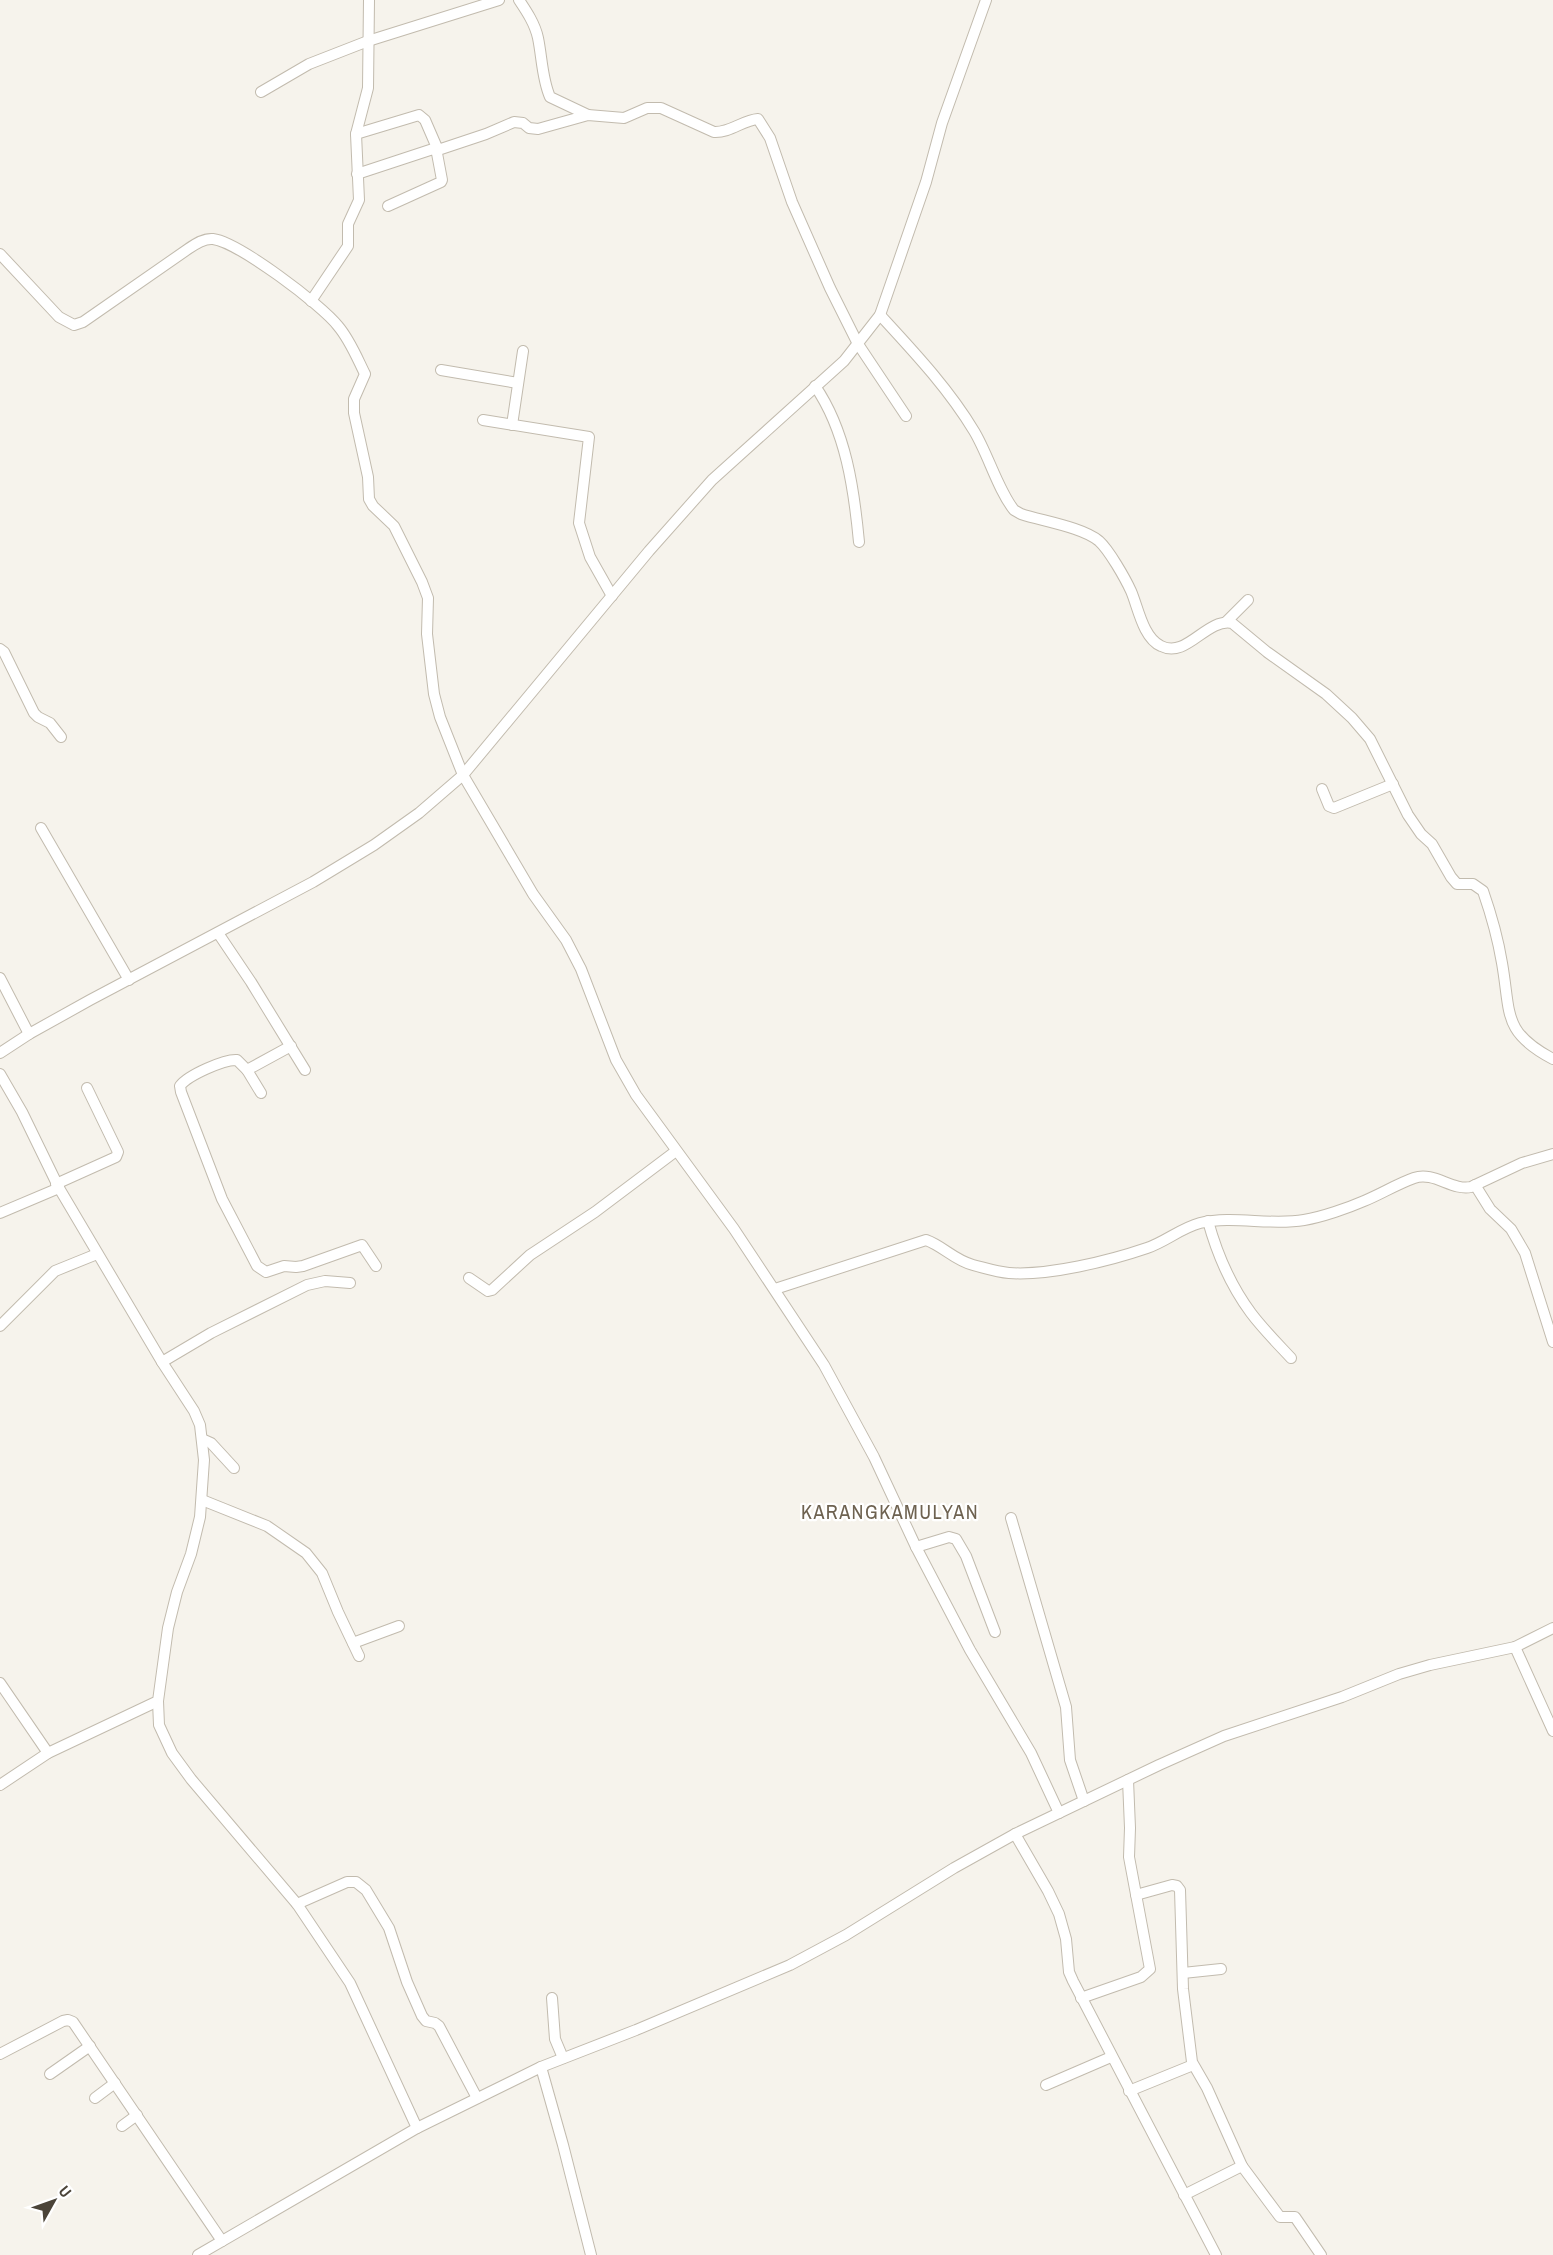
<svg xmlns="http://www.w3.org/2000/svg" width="1553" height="2255" viewBox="0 0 1553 2255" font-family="'Archivo Narrow',sans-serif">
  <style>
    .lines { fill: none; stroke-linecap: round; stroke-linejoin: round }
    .minor-casing { stroke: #c2bbae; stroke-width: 12 }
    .minor { stroke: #fff; stroke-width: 10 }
    .labels { text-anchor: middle; stroke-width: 4.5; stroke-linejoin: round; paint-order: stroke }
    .quarter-label { font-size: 20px; letter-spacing: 1.5px; fill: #6e6250; stroke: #fff }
  </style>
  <rect width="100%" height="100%" fill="#f6f3ec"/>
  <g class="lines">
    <g class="minor-casing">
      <g id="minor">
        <path d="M519,0C527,12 535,24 538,38C542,57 542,79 550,97L588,115"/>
        <polyline points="261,92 309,64 368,41 499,0"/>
        <path d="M356,134L419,115L425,120L438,150L486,134L514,122L523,123L529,128L538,129L588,115L624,118L647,108H661L714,132C730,133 743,120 758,119L770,138L792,202L830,288L858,344L906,416"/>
        <polyline points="357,174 436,148 442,180 441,182 388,206"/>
        <path d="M0,254L59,317L74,325L83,322L188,249C195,244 204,238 213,239C238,242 322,305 338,326C350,340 357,358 365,374L354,399V413L368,477L369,499L373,506L394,526L422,582L428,598L427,634L434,694L440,717L463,775L533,894L566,940L581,969L616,1060L636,1095L734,1229L824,1365L874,1457L916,1547L970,1650L1031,1753L1059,1813"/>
        <polyline points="311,301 348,246 348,224 359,200 356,134 368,88 369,0"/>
        <path d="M880,315C914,352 948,388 974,431C988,454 998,490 1014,510L1021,514C1042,521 1082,527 1099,541C1109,550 1125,578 1131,591C1138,607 1143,638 1161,646C1187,659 1206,618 1232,623L1267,652L1326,694L1352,718L1370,739L1408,815L1421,834L1432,844L1451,877L1457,884H1473L1483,891C1491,914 1498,939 1502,963C1511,1014 1502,1032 1553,1059"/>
        <polyline points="441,370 518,383"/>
        <path d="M815,386C846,431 854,489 859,542"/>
        <polyline points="483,420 589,437 579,523 590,557 612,596"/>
        <polyline points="512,425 523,351"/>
        <polyline points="1226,622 1248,600"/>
        <polyline points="0,649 4,652 34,713 38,717 50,723 61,737"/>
        <polyline points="1322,789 1329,806 1334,808 1393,784"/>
        <polyline points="41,828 129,980"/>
        <polyline points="218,933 251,982 305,1070"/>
        <polyline points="0,978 29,1034"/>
        <polyline points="0,1053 29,1034 90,1000 313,882 374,845 419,813 463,775 649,551 712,480 844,361 880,315 926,182 942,123 986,0"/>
        <path d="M247,1070L237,1060C225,1059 188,1075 180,1086L181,1092L222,1199L257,1266L266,1272L284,1266L296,1267L303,1266L362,1245L376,1266"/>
        <polyline points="0,1074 22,1112 59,1188 162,1362 194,1411 200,1425 204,1460 200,1517 191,1554 177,1592 168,1628 158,1701 48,1753 0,1785"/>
        <polyline points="261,1093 247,1070 291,1046"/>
        <polyline points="56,1184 116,1157 118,1152 87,1088"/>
        <polyline points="1475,1185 1490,1209 1511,1229 1525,1253 1553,1342"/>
        <polyline points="0,1213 59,1188"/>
        <path d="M1208,1221C1217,1254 1231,1286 1251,1313C1263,1329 1278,1344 1291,1358"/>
        <polyline points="469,1278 488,1291 492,1290 530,1255 595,1212 676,1151"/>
        <path d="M775,1289L926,1240C943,1246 954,1260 973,1265C985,1268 997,1272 1009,1273C1048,1276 1109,1261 1147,1248C1165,1242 1181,1228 1200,1223C1234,1215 1269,1226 1304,1220C1322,1217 1348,1208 1364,1201C1381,1194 1397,1184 1414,1178C1434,1171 1452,1191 1471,1187L1522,1163L1553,1154"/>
        <polyline points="0,1326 55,1271 97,1254"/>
        <polyline points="162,1362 211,1333 307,1285 325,1281 350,1283"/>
        <polyline points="202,1439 211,1443 234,1468"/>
        <polyline points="202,1500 267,1526 306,1553 322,1573 338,1612 359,1656"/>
        <polyline points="1011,1518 1066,1707 1070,1760 1084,1801"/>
        <polyline points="916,1547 949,1537 956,1539 966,1556 995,1632"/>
        <polyline points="353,1643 399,1626"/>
        <polyline points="1515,1647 1553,1731"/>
        <polyline points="0,1683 48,1753"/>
        <polyline points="158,1701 159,1725 172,1753 191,1779 297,1904 350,1983 417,2128"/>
        <polyline points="1015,1834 1048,1891 1059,1914 1066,1939 1069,1972 1073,1981 1216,2255"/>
        <polyline points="1136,1895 1172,1885 1177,1886 1180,1890 1183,1989 1192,2062 1207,2088 1242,2166 1184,2195"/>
        <polyline points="297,1904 347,1882 356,1882 366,1890 389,1928 407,1982 422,2016 426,2021 435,2023 439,2026 477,2098"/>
        <polyline points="1183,1973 1221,1969"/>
        <polyline points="552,1998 555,2039 563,2058"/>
        <polyline points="1081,1998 1141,1977 1150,1969 1129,1857 1130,1828 1128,1780"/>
        <polyline points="0,2054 63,2021 68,2020 73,2022 222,2241"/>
        <polyline points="541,2067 563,2145 591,2255"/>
        <polyline points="50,2074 90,2046"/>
        <polyline points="1046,2085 1111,2057"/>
        <polyline points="1129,2091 1193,2065"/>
        <polyline points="95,2098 115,2083"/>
        <polyline points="122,2126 137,2115"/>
        <polyline points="1242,2166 1280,2217 1295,2217 1321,2255"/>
        <polyline points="198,2255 417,2128 541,2067 636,2030 790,1965 846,1935 954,1868 1015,1834 1159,1765 1224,1736 1342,1697 1399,1674 1430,1665 1515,1647 1553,1628"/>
      </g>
    </g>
    <use href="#minor" class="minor"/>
  </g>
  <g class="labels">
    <g class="quarter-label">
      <text x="890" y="1519">KARANGKAMULYAN</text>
    </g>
  </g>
  <g transform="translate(54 2201) rotate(50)" stroke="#ffffff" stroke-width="4.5" paint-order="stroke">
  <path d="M0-4.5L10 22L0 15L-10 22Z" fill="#4b4439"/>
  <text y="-9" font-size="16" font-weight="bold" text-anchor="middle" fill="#4b4439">U</text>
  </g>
</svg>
